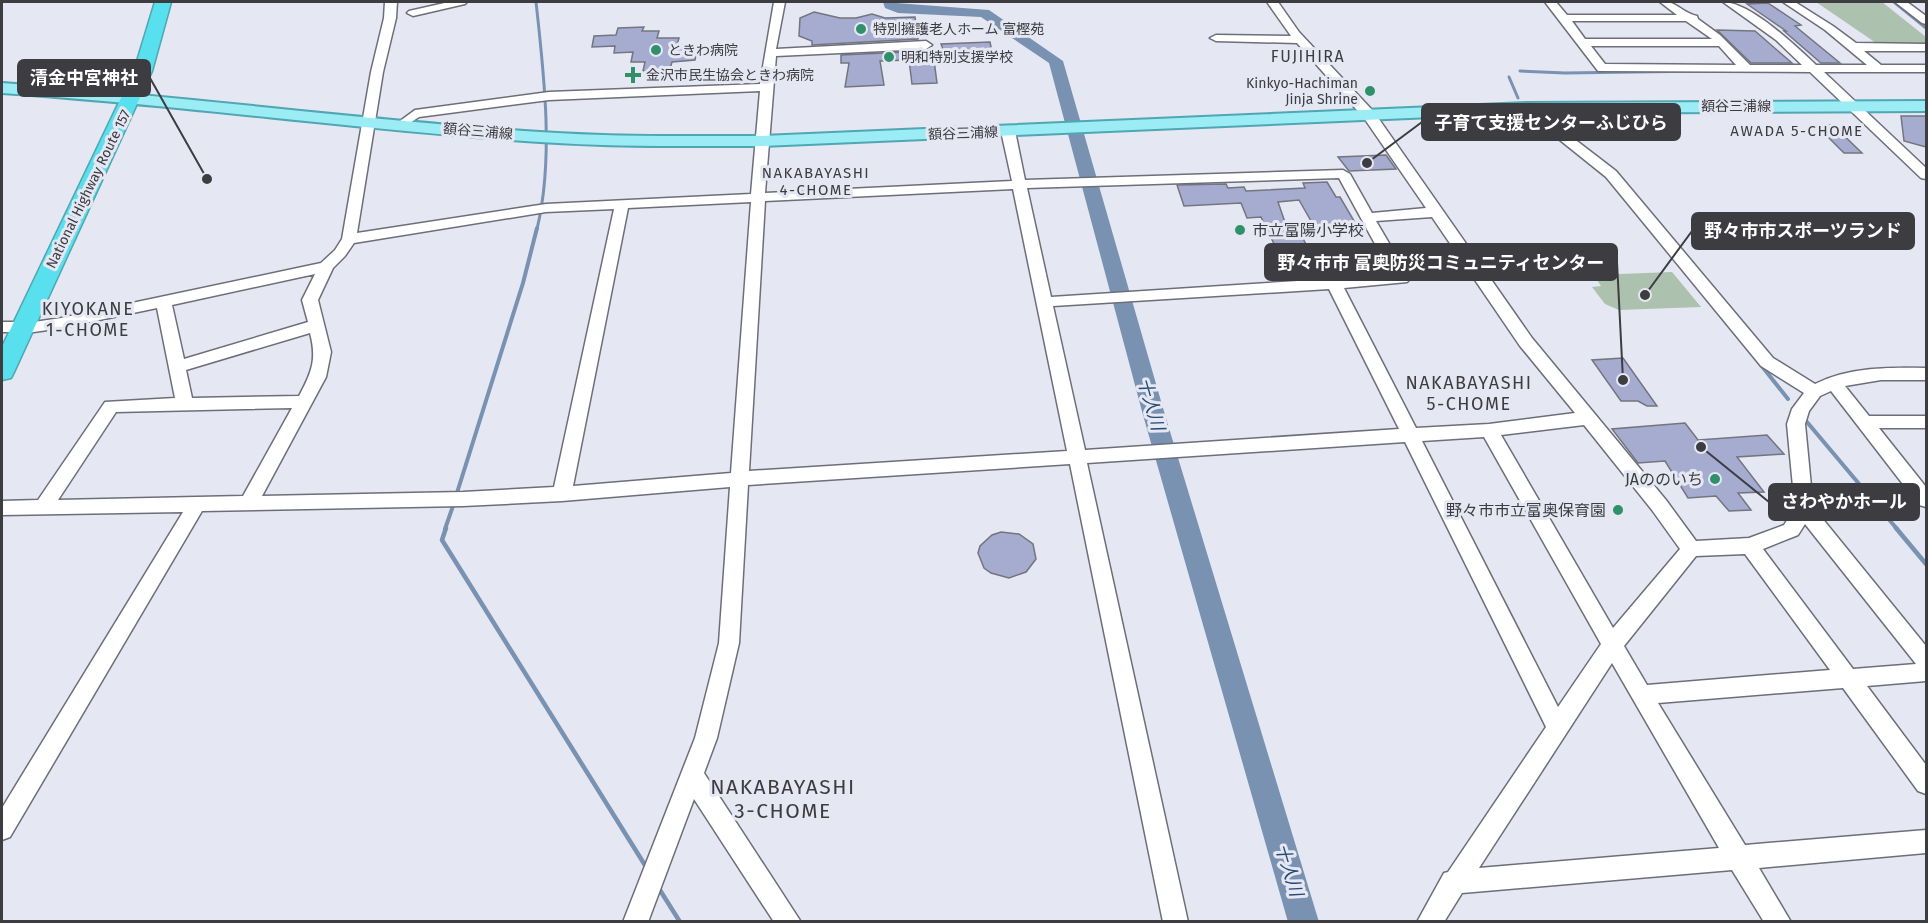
<svg xmlns="http://www.w3.org/2000/svg" width="1928" height="923" viewBox="0 0 1928 923" font-family="'Fira Sans','Noto Sans JP',sans-serif">
  <style>
    .green { fill: #acc1ae }
    .lines { fill: none; stroke-linecap: round; stroke-linejoin: round }
    .stream-far2 { stroke: #7992b1; stroke-width: 3 }
    .stream-far1 { stroke: #7992b1; stroke-width: 4 }
    .stream { stroke: #7992b1; stroke-width: 4.5 }
    .river { fill: #7992b1; fill-rule: evenodd }
    .building { fill: #a6abd0; stroke: #73757f; stroke-width: 1.5 }
    .minor-casing { stroke: #6d6e78; stroke-width: 3 }
    .major-casing { stroke: #4fa7b1; stroke-width: 4 }
    .highway-casing { stroke: #4fa7b1; stroke-width: 3 }
    .minor { fill: #fff; fill-rule: evenodd }
    .major { fill: #9becf5; fill-rule: evenodd }
    .highway { fill: #59e0ee; fill-rule: evenodd }
    .poi-dot { fill: #309069; stroke: #e5e7f3; stroke-width: 2 }
    .labels { text-anchor: middle; stroke-width: 6; stroke-linejoin: round; paint-order: stroke }
    .far-poi-label { font-size: 14px; fill: #3c3c41; stroke: #e5e7f3; text-anchor: start }
    .far-street-label { font-size: 14px; fill: #3c3c41; stroke: #e5e7f3 }
    .far-neighbourhood-label { font-size: 15px; letter-spacing: 1.5px; fill: #3c3c41; stroke: #e5e7f3 }
    .far-quarter-label { font-size: 16px; letter-spacing: 1.5px; fill: #3c3c41; stroke: #e5e7f3 }
    .poi-label { font-size: 16px; fill: #3c3c41; stroke: #e5e7f3; text-anchor: end }
    .neighbourhood-label { font-size: 18px; letter-spacing: 1.5px; fill: #3c3c41; stroke: #e5e7f3 }
    .water-label { font-size: 18px; font-style: italic; fill: #274a75; stroke: #e5e7f3 }
    .near-neighbourhood-label { font-size: 21px; letter-spacing: 1.5px; fill: #3c3c41; stroke: #e5e7f3 }
    .leader { fill: none; stroke: #3c3c41; stroke-width: 2 }
    .callout-dot { fill: #3c3c41; stroke: #e5e7f3; stroke-width: 2 }
    .callout { fill: #3c3c41; stroke: #3c3c41; stroke-width: 2 }
    .callout-label { font-size: 18px; text-anchor: middle; font-weight: bold; fill: #fff }
  </style>
  <rect width="100%" height="100%" fill="#e5e7f3"/>
  <g class="green">
    <polygon points="1816,2 1882,2 1926,37 1926,44 1879,45"/>
    <polygon points="1672,272 1701,307 1619,310 1605,304 1592,287 1601,286 1594,275"/>
  </g>
  <g class="lines">
    <g class="stream-far2">
      <path d="M536,2C544,74 554,159 537,229"/>
      <polyline points="1894,2 1926,28"/>
      <polyline points="1520,71 1565,73 1705,71"/>
      <polyline points="1509,77 1518,98"/>
    </g>
    <g class="stream-far1">
      <polyline points="1761,365 1788,399"/>
      <polyline points="1807,422 1897,529"/>
      <polyline points="456,496 523,283 537,228"/>
      <polyline points="445,529 454,503"/>
    </g>
    <g class="stream">
      <polyline points="446,528 442,540 648,870"/>
      <polyline points="1896,528 1926,564"/>
      <polyline points="658,887 680,922"/>
    </g>
    <polygon class="river" points="883,2 989,10 1063,61 1165,415 1319,922 1288,922 1143,415 1049,63 981,17 898,13 885,8"/>
  </g>
  <g class="building">
    <polygon points="1768,3 1801,25 1795,26 1840,63 1821,63 1784,31 1786,31 1747,4"/>
    <polygon points="814,12 840,18 856,18 872,14 885,18 915,17 918,39 812,45 812,41 799,36 800,18"/>
    <polygon points="644,27 642,31 659,31 657,38 679,38 677,45 698,45 695,60 672,62 670,69 643,71 645,62 631,62 633,52 614,53 615,46 592,47 594,36 616,35 618,28"/>
    <polygon points="1717,30 1755,31 1792,63 1751,63"/>
    <polygon points="990,42 993,57 934,60 937,83 912,84 909,60 880,61 884,85 845,87 849,63 841,63 841,55 926,51 943,49 941,44"/>
    <polygon points="1901,116 1926,116 1926,147 1904,141"/>
    <polygon points="1816,125 1833,125 1862,153 1844,153"/>
    <polygon points="1386,155 1396,169 1349,171 1338,157"/>
    <polygon points="1327,182 1336,197 1340,197 1360,231 1319,235 1299,200 1278,202 1287,228 1298,229 1309,250 1277,250 1261,217 1247,218 1241,203 1184,206 1177,185 1226,184 1228,188 1244,187 1246,191 1305,188 1303,183"/>
    <polygon points="1623,358 1657,406 1647,406 1638,401 1621,401 1592,360"/>
    <polygon points="1685,423 1698,440 1767,435 1784,454 1737,457 1764,492 1738,493 1751,510 1729,511 1716,496 1688,498 1665,461 1638,463 1612,429"/>
    <polygon points="1001,532 1019,534 1033,544 1036,559 1026,572 1009,578 991,573 984,568 978,553 980,546 992,535"/>
  </g>
  <g class="lines">
    <g class="minor-casing">
      <g id="minor">
        <path d="M385,2H397L396,18L383,72L357,233L546,204L751,194L760,91L549,100L419,117L402,128L396,124L415,110L549,92L760,84L774,2H785L776,49L926,41L932,45L926,49L776,56L765,193L1012,181L1001,131L1008,127L1015,131L1025,180L1343,170L1350,174L1372,213L1426,208L1364,118L1297,43L1216,41L1210,38L1216,35L1291,36L1267,2H1278L1299,32L1374,112L1532,338L1666,500L1696,541L1749,538L1784,525L1795,508L1787,424L1792,409L1804,393L1761,366L1606,177L1520,108L1522,105H1530L1616,171L1773,358L1815,384C1848,367 1890,367 1926,368V380H1881L1845,386L1869,416H1926V428H1879L1926,487V507L1919,505L1831,391L1820,396L1809,411L1805,424L1813,507L1926,646V681L1867,686L1926,765V794L1918,791L1843,688L1658,703L1745,845L1926,830V853L1759,868L1791,922H1764L1732,870L1462,893L1444,922H1417L1444,873L1448,872L1546,727L1405,442L1087,463L1188,922H1163L1070,464L748,485L739,643L717,738L704,773L801,922H774L694,799L648,922H623L695,738L719,643L730,487L562,501L463,506L202,511L10,837L2,840V808L183,512L2,515V501L38,500L105,402L175,398L157,308L61,328L34,332H2V322H34L61,318L321,263L335,250L342,239L371,72L384,18ZM1339,178L1392,275L1051,297L1027,188ZM1013,189L1067,451L749,471L765,201ZM751,202L731,473L573,486L628,208ZM614,209L554,487L463,492L262,496L326,377L331,352L318,300L333,268L345,256L354,243L546,212ZM1432,217L1520,346L1575,413L1489,424L1416,428L1344,288L1407,282L1410,279L1376,221ZM315,274L302,300L308,322L184,359L172,305ZM1329,289L1399,429L1085,450L1053,306ZM310,333C317,359 312,372 299,396L192,398L186,370ZM292,408L243,496L58,500L116,412ZM1584,425L1652,510L1680,549L1613,628L1501,435ZM1484,437L1601,644L1558,707L1422,441ZM1805,524L1916,664L1853,669L1763,549L1798,535ZM1745,554L1830,670L1647,685L1624,646L1696,556ZM1612,663L1719,848L1479,868Z"/>
        <polygon points="449,2 467,2 465,4 413,16 407,13 409,11"/>
        <path d="M1545,2H1556L1567,15H1677L1660,2C1676,0 1682,13 1697,16L1698,19L1720,35L1750,65H1802L1776,40L1723,2C1750,2 1796,46 1816,65H1867L1825,30L1783,2H1795L1833,26L1856,43L1926,44V51H1864L1881,65H1926V72H1824L1926,168V179L1921,178L1810,72L1598,71ZM1572,21H1686L1712,39H1585ZM1591,46H1719L1736,65L1605,64Z"/>
        <polygon points="1895,2 1907,2 1926,16 1926,24 1922,23"/>
      </g>
    </g>
    <g class="major-casing">
      <path id="major" d="M2,83C182,96 360,120 540,132C614,137 688,136 762,136L1526,103L1926,101V111L1526,113L762,146C688,146 614,147 540,142C360,130 182,105 2,93Z"/>
    </g>
    <g class="highway-casing">
      <polygon id="highway" points="155,2 171,2 152,71 14,372 11,378 2,380 2,347 134,71"/>
    </g>
    <use href="#minor" class="minor"/>
    <use href="#major" class="major"/>
    <use href="#highway" class="highway"/>
  </g>
  <g class="poi-dot">
    <circle cx="861" cy="29" r="6"/>
    <circle cx="656" cy="50" r="6"/>
    <circle cx="889" cy="57" r="6"/>
    <path d="M630 66h6v6h6v6h-6v6h-6v-6h-6v-6h6z"/>
    <circle cx="1370" cy="91" r="6"/>
    <circle cx="1240" cy="230" r="6"/>
    <circle cx="1715" cy="479" r="6"/>
    <circle cx="1618" cy="510" r="6"/>
  </g>
  <g class="labels">
    <g class="far-poi-label">
      <text x="873" y="34">特別擁護老人ホーム 富樫苑</text>
      <text x="668" y="55">ときわ病院</text>
      <text x="901" y="62">明和特別支援学校</text>
      <text x="646" y="80">金沢市民生協会ときわ病院</text>
      <text x="1358" y="88" text-anchor="end">Kinkyo-Hachiman<tspan x="1358" dy="16">Jinja Shrine</tspan></text>
    </g>
    <g class="far-street-label">
      <text x="1736" y="111">額谷三浦線</text>
      <text transform="translate(478 131) rotate(5)" y="5">額谷三浦線</text>
      <text transform="translate(963 133) rotate(-2)" y="5">額谷三浦線</text>
      <text transform="translate(88 189) rotate(-64)" y="5">National Highway Route 157</text>
    </g>
    <g class="far-neighbourhood-label">
      <text x="1797" y="136">AWADA 5-CHOME</text>
      <text x="816" y="178">NAKABAYASHI<tspan x="816" dy="17">4-CHOME</tspan></text>
    </g>
    <g class="far-quarter-label">
      <text x="1308" y="62">FUJIHIRA</text>
    </g>
    <g class="poi-label">
      <text x="1252" y="236" text-anchor="start">市立富陽小学校</text>
      <text x="1703" y="485">JAののいち</text>
      <text x="1606" y="516">野々市市立富奥保育園</text>
    </g>
    <g class="neighbourhood-label">
      <text x="88" y="315">KIYOKANE<tspan x="88" dy="21">1-CHOME</tspan></text>
      <text x="1469" y="389">NAKABAYASHI<tspan x="1469" dy="21">5-CHOME</tspan></text>
    </g>
    <g class="water-label">
      <text transform="translate(1151 404) rotate(74)" y="6">十人川</text>
      <text transform="translate(1289 870) rotate(73)" y="6">十人川</text>
    </g>
    <g class="near-neighbourhood-label">
      <text x="783" y="794">NAKABAYASHI<tspan x="783" dy="24">3-CHOME</tspan></text>
    </g>
  </g>
  <path class="leader" d="M207 179L150 78M1367 163L1422 122M1645 295L1692 231M1623 380L1617 262M1701 447L1769 502"/>
  <g class="callout-dot">
    <circle cx="207" cy="179" r="6"/>
    <circle cx="1367" cy="163" r="6"/>
    <circle cx="1645" cy="295" r="6"/>
    <circle cx="1623" cy="380" r="6"/>
    <circle cx="1701" cy="447" r="6"/>
  </g>
  <g class="callout">
    <rect x="18" y="60" width="132" height="36" rx="6"/>
    <rect x="1422" y="104" width="258" height="36" rx="6"/>
    <rect x="1692" y="213" width="222" height="36" rx="6"/>
    <rect x="1265" y="244" width="352" height="36" rx="6"/>
    <rect x="1769" y="484" width="150" height="36" rx="6"/>
  </g>
  <g class="callout-label">
    <text x="84" y="84">清金中宮神社</text>
    <text x="1551" y="129">子育て支援センターふじひら</text>
    <text x="1803" y="237">野々市市スポーツランド</text>
    <text x="1441" y="269">野々市市 富奥防災コミュニティセンター</text>
    <text x="1844" y="508">さわやかホール</text>
  </g>
  <rect width="1928" height="923" fill="none" stroke="#3c3c41" stroke-width="6"/>
</svg>
